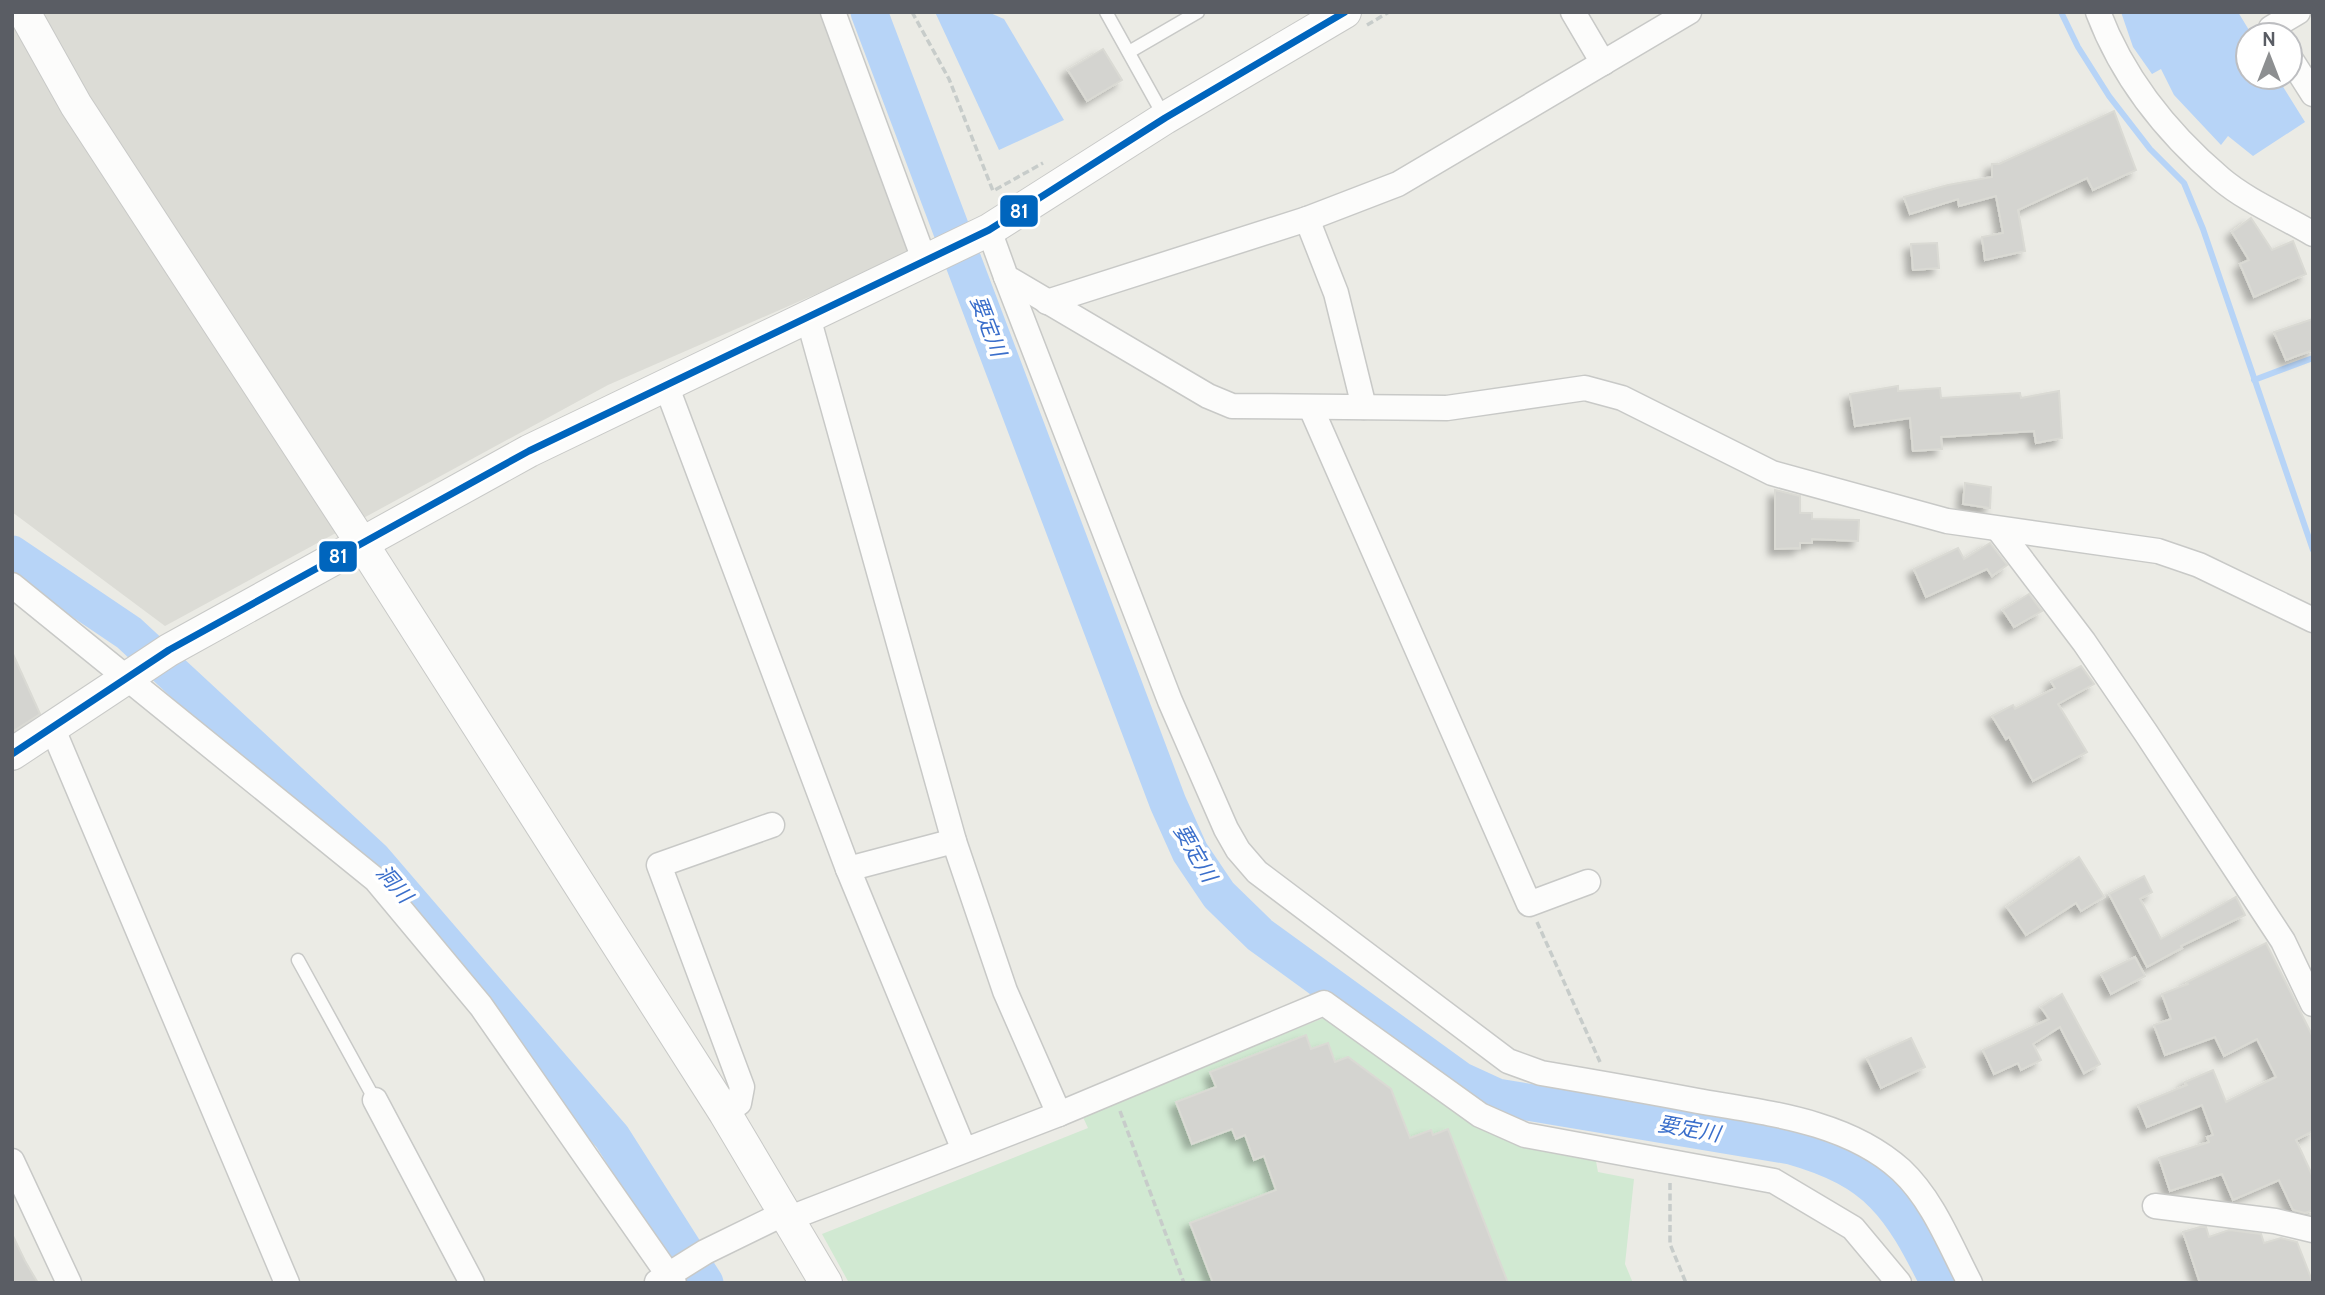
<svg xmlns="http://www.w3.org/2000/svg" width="2325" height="1295" viewBox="0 0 2325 1295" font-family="Cabin,'Noto Sans JP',sans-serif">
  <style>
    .industrial { fill: #dcdcd6 }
    .green { fill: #d1e9d2 }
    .water { fill: #b7d4f7 }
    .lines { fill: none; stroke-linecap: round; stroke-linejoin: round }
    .stream { stroke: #b7d4f7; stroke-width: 6 }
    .river { stroke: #b7d4f7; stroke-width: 37 }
    .building { fill: #d4d4d0; stroke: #dadad4; stroke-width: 2; filter: url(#shadow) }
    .service-casing { stroke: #c8c9c7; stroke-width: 15 }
    .minor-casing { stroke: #c8c9c7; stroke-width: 27 }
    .tertiary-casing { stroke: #c8c9c7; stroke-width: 34 }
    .path { stroke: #c7ccca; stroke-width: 3.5; stroke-dasharray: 7 3.5; stroke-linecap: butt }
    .service { stroke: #fcfcfb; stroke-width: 12 }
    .minor { stroke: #fcfcfb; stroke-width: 24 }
    .tertiary { stroke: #fcfcfb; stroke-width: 32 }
    .bus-1-casing { stroke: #fff; stroke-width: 12 }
    .bus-1 { stroke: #0065bd; stroke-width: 7 }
    .labels { text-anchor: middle; stroke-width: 7; stroke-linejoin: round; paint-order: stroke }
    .water-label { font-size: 21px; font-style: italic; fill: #3b6fcb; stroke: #fff }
    .line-badge { stroke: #fff; stroke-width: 2.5 }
    .badge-label { font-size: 19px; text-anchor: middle; font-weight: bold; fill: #fff }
  </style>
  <defs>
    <filter id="shadow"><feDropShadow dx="-6" dy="6" stdDeviation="3.5" flood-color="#0004"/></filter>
  </defs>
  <rect width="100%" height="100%" fill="#ebebe5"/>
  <polygon class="industrial" points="12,12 820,12 912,252 608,385 165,626 12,512"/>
  <polygon class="green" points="1331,1015 1487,1131 1536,1150 1561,1154 1564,1149 1595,1156 1598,1172 1634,1179 1625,1264 1633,1283 849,1283 822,1234 1088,1128 1082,1115"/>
  <g class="water">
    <polygon points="935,12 988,12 1004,19 1064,120 999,150"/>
    <polygon points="2121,12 2238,12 2252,35 2248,35 2248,77 2277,77 2305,122 2253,156 2228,136 2221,145 2174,95 2161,69 2152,74 2133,47"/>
  </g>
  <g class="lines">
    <g class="stream">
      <polyline points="2061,12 2078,47 2109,96 2150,149 2184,183 2203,229 2313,550"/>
      <polyline points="2254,380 2313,358"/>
    </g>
    <g class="river">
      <path d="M869,12L1168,803L1190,852L1219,895L1260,935L1460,1080L1497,1097L1791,1146C1879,1171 1900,1205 1939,1283"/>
      <polyline points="12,554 129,633 373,859 612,1137 705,1283"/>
    </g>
  </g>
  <g class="building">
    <polygon points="1103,49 1122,80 1087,101 1068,70"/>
    <polygon points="2114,111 2136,170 2093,190 2087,178 2018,210 2025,251 1985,260 1982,237 2003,233 1996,196 1959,206 1958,199 1910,214 1904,197 1948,185 1992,177 1992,164 1999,164"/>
    <polygon points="2251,218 2272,250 2293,241 2306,274 2254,297 2240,264 2249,260 2232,232"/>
    <polygon points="1937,243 1939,268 1913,270 1911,244"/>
    <polygon points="2313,319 2313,350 2286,360 2274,332"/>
    <polygon points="1898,386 1898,391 1940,388 1941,398 2020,393 2021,398 2059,391 2062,438 2036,443 2034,431 1941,437 1942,449 1913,451 1910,418 1855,426 1850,394"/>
    <polygon points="1965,483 1991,487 1990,508 1963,504"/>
    <polygon points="1775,490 1800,496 1800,513 1812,513 1812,519 1859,520 1858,541 1812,539 1812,543 1800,543 1800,548 1775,549"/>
    <polygon points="1990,543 2007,565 1992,576 1987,569 1926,597 1914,569 1958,548 1964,559"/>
    <polygon points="2029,594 2042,611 2014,627 2003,610"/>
    <polygon points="12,652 40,714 12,732"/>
    <polygon points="2081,666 2094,684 2058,704 2087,752 2033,781 2009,737 2006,739 1992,716 2013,705 2015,709 2055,688 2051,681"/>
    <polygon points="2079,857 2104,897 2081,911 2076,903 2026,935 2007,907"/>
    <polygon points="2144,876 2152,892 2140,899 2161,939 2236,897 2245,915 2181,946 2182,948 2147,967 2109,894"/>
    <polygon points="2266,943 2313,1037 2313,1131 2296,1140 2313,1177 2313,1210 2305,1213 2293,1210 2279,1180 2233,1200 2222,1174 2170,1191 2159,1158 2209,1142 2207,1137 2213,1135 2202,1105 2147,1127 2138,1105 2187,1085 2185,1082 2213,1070 2226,1102 2276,1077 2257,1039 2224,1056 2215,1037 2165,1055 2154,1025 2171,1019 2162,994 2188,984 2187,982"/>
    <polygon points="2135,957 2145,976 2111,994 2101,974"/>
    <polygon points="2062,994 2100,1064 2084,1073 2060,1027 2033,1044 2041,1060 2021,1070 2018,1063 1994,1074 1983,1050 2049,1019 2041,1007"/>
    <polygon points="1306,1035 1311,1049 1328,1043 1335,1062 1348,1057 1391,1089 1410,1138 1431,1130 1433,1135 1448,1129 1508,1283 1213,1283 1190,1223 1276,1190 1264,1156 1254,1160 1245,1135 1236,1139 1232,1129 1192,1144 1176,1102 1216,1087 1210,1072"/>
    <polygon points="1911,1038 1925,1067 1881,1088 1867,1058"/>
    <polygon points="2200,1227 2206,1227 2209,1237 2229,1230 2261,1234 2264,1243 2281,1238 2297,1242 2313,1283 2200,1283 2183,1232"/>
    <polygon points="12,1234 25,1261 38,1283 12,1283"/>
  </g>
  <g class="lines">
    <g class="service-casing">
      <g id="service">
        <polyline points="1106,12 1165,118"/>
        <polyline points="1129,52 1198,12"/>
        <polyline points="298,960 375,1100"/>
      </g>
    </g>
    <g class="minor-casing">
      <g id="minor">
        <polyline points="833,12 925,262"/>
        <polyline points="1573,12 1603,63"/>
        <path d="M2098,12C2123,78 2168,134 2221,179C2247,201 2283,216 2313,234"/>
        <polyline points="2271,28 2298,12"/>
        <polyline points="2290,58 2313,94"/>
        <polyline points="1307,219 1336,293 1364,407"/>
        <polyline points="989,230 1006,277 1208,396 1232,406 1447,408 1585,388 1622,398 1772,473 1947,521 2158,551 2199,565 2313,620"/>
        <path d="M1006,277L1170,701L1226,829L1238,850L1257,872L1508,1061L1541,1073C1594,1082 1646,1091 1698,1101C1767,1113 1847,1121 1901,1170C1933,1200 1950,1245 1970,1283"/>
        <polyline points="1047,302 1307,219 1398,184 1689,12"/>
        <polyline points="808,317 954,841 1005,991 1059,1114"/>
        <polyline points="666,385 848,869 964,1150"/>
        <polyline points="1311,408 1529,904 1588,882"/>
        <polyline points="1999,530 2084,642 2146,733 2283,941 2313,1004"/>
        <polyline points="12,585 376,880 481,1006 674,1283"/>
        <polyline points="52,727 287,1283"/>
        <polyline points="848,869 954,841"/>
        <polyline points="375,1100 472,1283"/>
        <polyline points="725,1113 739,1103 742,1087 659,865 772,825"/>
        <polyline points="12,1161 69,1283"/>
        <polyline points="2155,1206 2275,1221 2313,1230"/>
        <polyline points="790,1218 1059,1114 1324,1003 1480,1115 1525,1135 1774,1181 1853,1228 1899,1283"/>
        <polyline points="657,1282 705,1252 787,1212"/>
      </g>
    </g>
    <g class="tertiary-casing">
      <g id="tertiary">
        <polyline points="24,12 76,105 361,542 725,1113 826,1283"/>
        <polyline points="12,754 169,650 529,451 989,230 1165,118 1345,12"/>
      </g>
    </g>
    <g class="path">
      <polyline points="912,12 949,79 993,191 1043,163"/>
      <polyline points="1367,25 1389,12"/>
      <polyline points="1537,922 1600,1062"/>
      <polyline points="1120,1111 1184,1283"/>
      <polyline points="1670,1183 1670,1244 1686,1283"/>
    </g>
    <use href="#service" class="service"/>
    <use href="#minor" class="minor"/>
    <use href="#tertiary" class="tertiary"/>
    <g class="bus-1-casing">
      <polyline id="bus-1" points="12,754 169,650 529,451 989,230 1165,118 1345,12"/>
    </g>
    <use href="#bus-1" class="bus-1"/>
  </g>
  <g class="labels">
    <g class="water-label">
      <text transform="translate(988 326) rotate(69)" y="7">要定川</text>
      <text transform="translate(1195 853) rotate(60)" y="7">要定川</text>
      <text transform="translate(394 884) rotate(49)" y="7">洞川</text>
      <text transform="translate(1689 1129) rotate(10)" y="7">要定川</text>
    </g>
  </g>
  <g class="line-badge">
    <rect x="999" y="194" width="40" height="34" rx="7" fill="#0065bd"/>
    <rect x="318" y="540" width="40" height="33" rx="7" fill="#0065bd"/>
  </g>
  <g class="badge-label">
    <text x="1019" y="218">81</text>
    <text x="338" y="563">81</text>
  </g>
  <rect width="2325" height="1295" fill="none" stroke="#5a5d64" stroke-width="28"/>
  <g transform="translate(2269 56)"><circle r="33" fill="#ffffff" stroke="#bdbec1" stroke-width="2"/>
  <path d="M0-5L12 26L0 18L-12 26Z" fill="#8d8f91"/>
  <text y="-10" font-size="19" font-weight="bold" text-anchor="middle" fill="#5a5d64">N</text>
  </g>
</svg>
